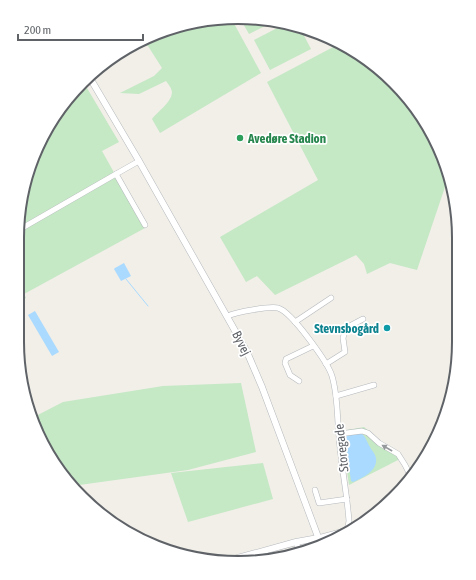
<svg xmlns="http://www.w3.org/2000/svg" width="476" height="580" viewBox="0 0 476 580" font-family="'Asap Condensed',sans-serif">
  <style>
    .green { fill: #c5e8c5 }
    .water { fill: #aadaff }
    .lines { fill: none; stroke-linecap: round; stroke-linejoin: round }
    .stream { stroke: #aadaff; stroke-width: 1 }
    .minor-casing { stroke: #b5b8bc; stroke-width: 6 }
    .tertiary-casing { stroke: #b5b8bc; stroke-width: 7 }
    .minor { stroke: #fff; stroke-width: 5 }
    .tertiary { stroke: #fff; stroke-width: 6 }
    .oneway { fill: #979a9d }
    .leisure-dot { fill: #2e9e5b; stroke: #fff; stroke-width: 1.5 }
    .culture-dot { fill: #0f9aa8; stroke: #fff; stroke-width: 1.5 }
    .labels { text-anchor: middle; stroke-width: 3.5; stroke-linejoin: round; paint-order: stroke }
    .leisure-label { font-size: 13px; font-weight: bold; fill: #27864d; stroke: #fff; text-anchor: start }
    .culture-label { font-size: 13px; font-weight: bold; fill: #0d838f; stroke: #fff; text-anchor: end }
    .street-label { font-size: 13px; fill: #5f6368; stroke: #fff }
    .rim { fill: none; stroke: #5f6368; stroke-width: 2 }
  </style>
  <rect width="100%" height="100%" fill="#f1efe8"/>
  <g class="green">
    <path d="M224,17L231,18L261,73L160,133L152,119C157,112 171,103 172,93C172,88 168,84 166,81L139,94L120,93L154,76L162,68L148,46L137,44L133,45L140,40Z"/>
    <polygon points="241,20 269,24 249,34"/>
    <polygon points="283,25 300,28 311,49 270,70 254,40"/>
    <polygon points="337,45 384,72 436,140 447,181 417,270 390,263 367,274 364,264 356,255 275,295 257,276 246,282 220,237 318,180 267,82"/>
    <polygon points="84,83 119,142 102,151 145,228 24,294 26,298 17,303 17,223 34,154 72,92"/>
    <polygon points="241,383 256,452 188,470 72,486 46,452 32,418 63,402 163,386"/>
    <polygon points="364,427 400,459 349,485 341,431"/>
    <polygon points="263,463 273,499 188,522 171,473"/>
  </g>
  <g class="water">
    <polygon points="124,263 131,276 121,281 114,269 115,268"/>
    <polygon points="35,311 59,352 52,356 28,315"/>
    <path d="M357,433H361C366,437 367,442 370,447C371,450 374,452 375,455C381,469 363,478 353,482L351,481L345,438L347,436Z"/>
  </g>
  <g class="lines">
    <polyline class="stream" points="126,279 148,306"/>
    <g class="minor-casing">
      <g id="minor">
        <polyline points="139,161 116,174 145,225"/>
        <polyline points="17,231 116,174"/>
        <path d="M228,316C236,312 270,306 278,308C292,312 328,363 332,376C338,396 337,417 339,437C341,465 347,493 349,521L348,527"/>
        <polyline points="295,322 331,298"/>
        <polyline points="326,364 345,352 343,338 346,328 363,319"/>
        <polyline points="299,381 290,375 285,363 286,359 313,346"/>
        <polyline points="336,396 374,385"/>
        <polyline points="339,434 362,431 368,433 379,443 398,454 405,465 411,477"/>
        <polyline points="315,490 319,503 347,499"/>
        <polyline points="318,538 344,531 348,527 354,526"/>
        <polyline points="296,542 300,552"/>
      </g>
    </g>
    <g class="tertiary-casing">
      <g id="tertiary">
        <polyline points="90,78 139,161 247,352 262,387 321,545"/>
        <polyline points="223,562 296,542 318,538"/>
      </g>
    </g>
    <use href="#minor" class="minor"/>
    <use href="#tertiary" class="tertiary"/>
  </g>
  <defs><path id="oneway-solid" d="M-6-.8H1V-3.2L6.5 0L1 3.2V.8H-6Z"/></defs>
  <use class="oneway" href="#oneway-solid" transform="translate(387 448) rotate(-150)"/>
  <circle class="leisure-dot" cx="240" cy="138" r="4"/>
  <circle class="culture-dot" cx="387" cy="328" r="4"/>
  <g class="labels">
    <g class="leisure-label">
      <text x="248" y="143">Avedøre Stadion</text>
    </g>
    <g class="culture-label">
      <text x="379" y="333">Stevnsbogård</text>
    </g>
    <g class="street-label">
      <text transform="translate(242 343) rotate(63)" y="5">Byvej</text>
      <text transform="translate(341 448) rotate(-96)" y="5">Storegade</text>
    </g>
  </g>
  <path d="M0 0H476V580H0ZM238 24H238A214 214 0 0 1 452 238V342A214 214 0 0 1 238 556H238A214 214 0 0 1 24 342V238A214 214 0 0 1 238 24Z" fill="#fff" fill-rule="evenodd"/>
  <path class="rim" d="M238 24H238A214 214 0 0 1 452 238V342A214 214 0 0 1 238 556H238A214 214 0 0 1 24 342V238A214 214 0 0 1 238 24Z"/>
  <path d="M18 34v6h125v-6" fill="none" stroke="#5f6368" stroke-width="2"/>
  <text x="24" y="34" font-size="12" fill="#5f6368" stroke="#ffffff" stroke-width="3" paint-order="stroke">200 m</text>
</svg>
